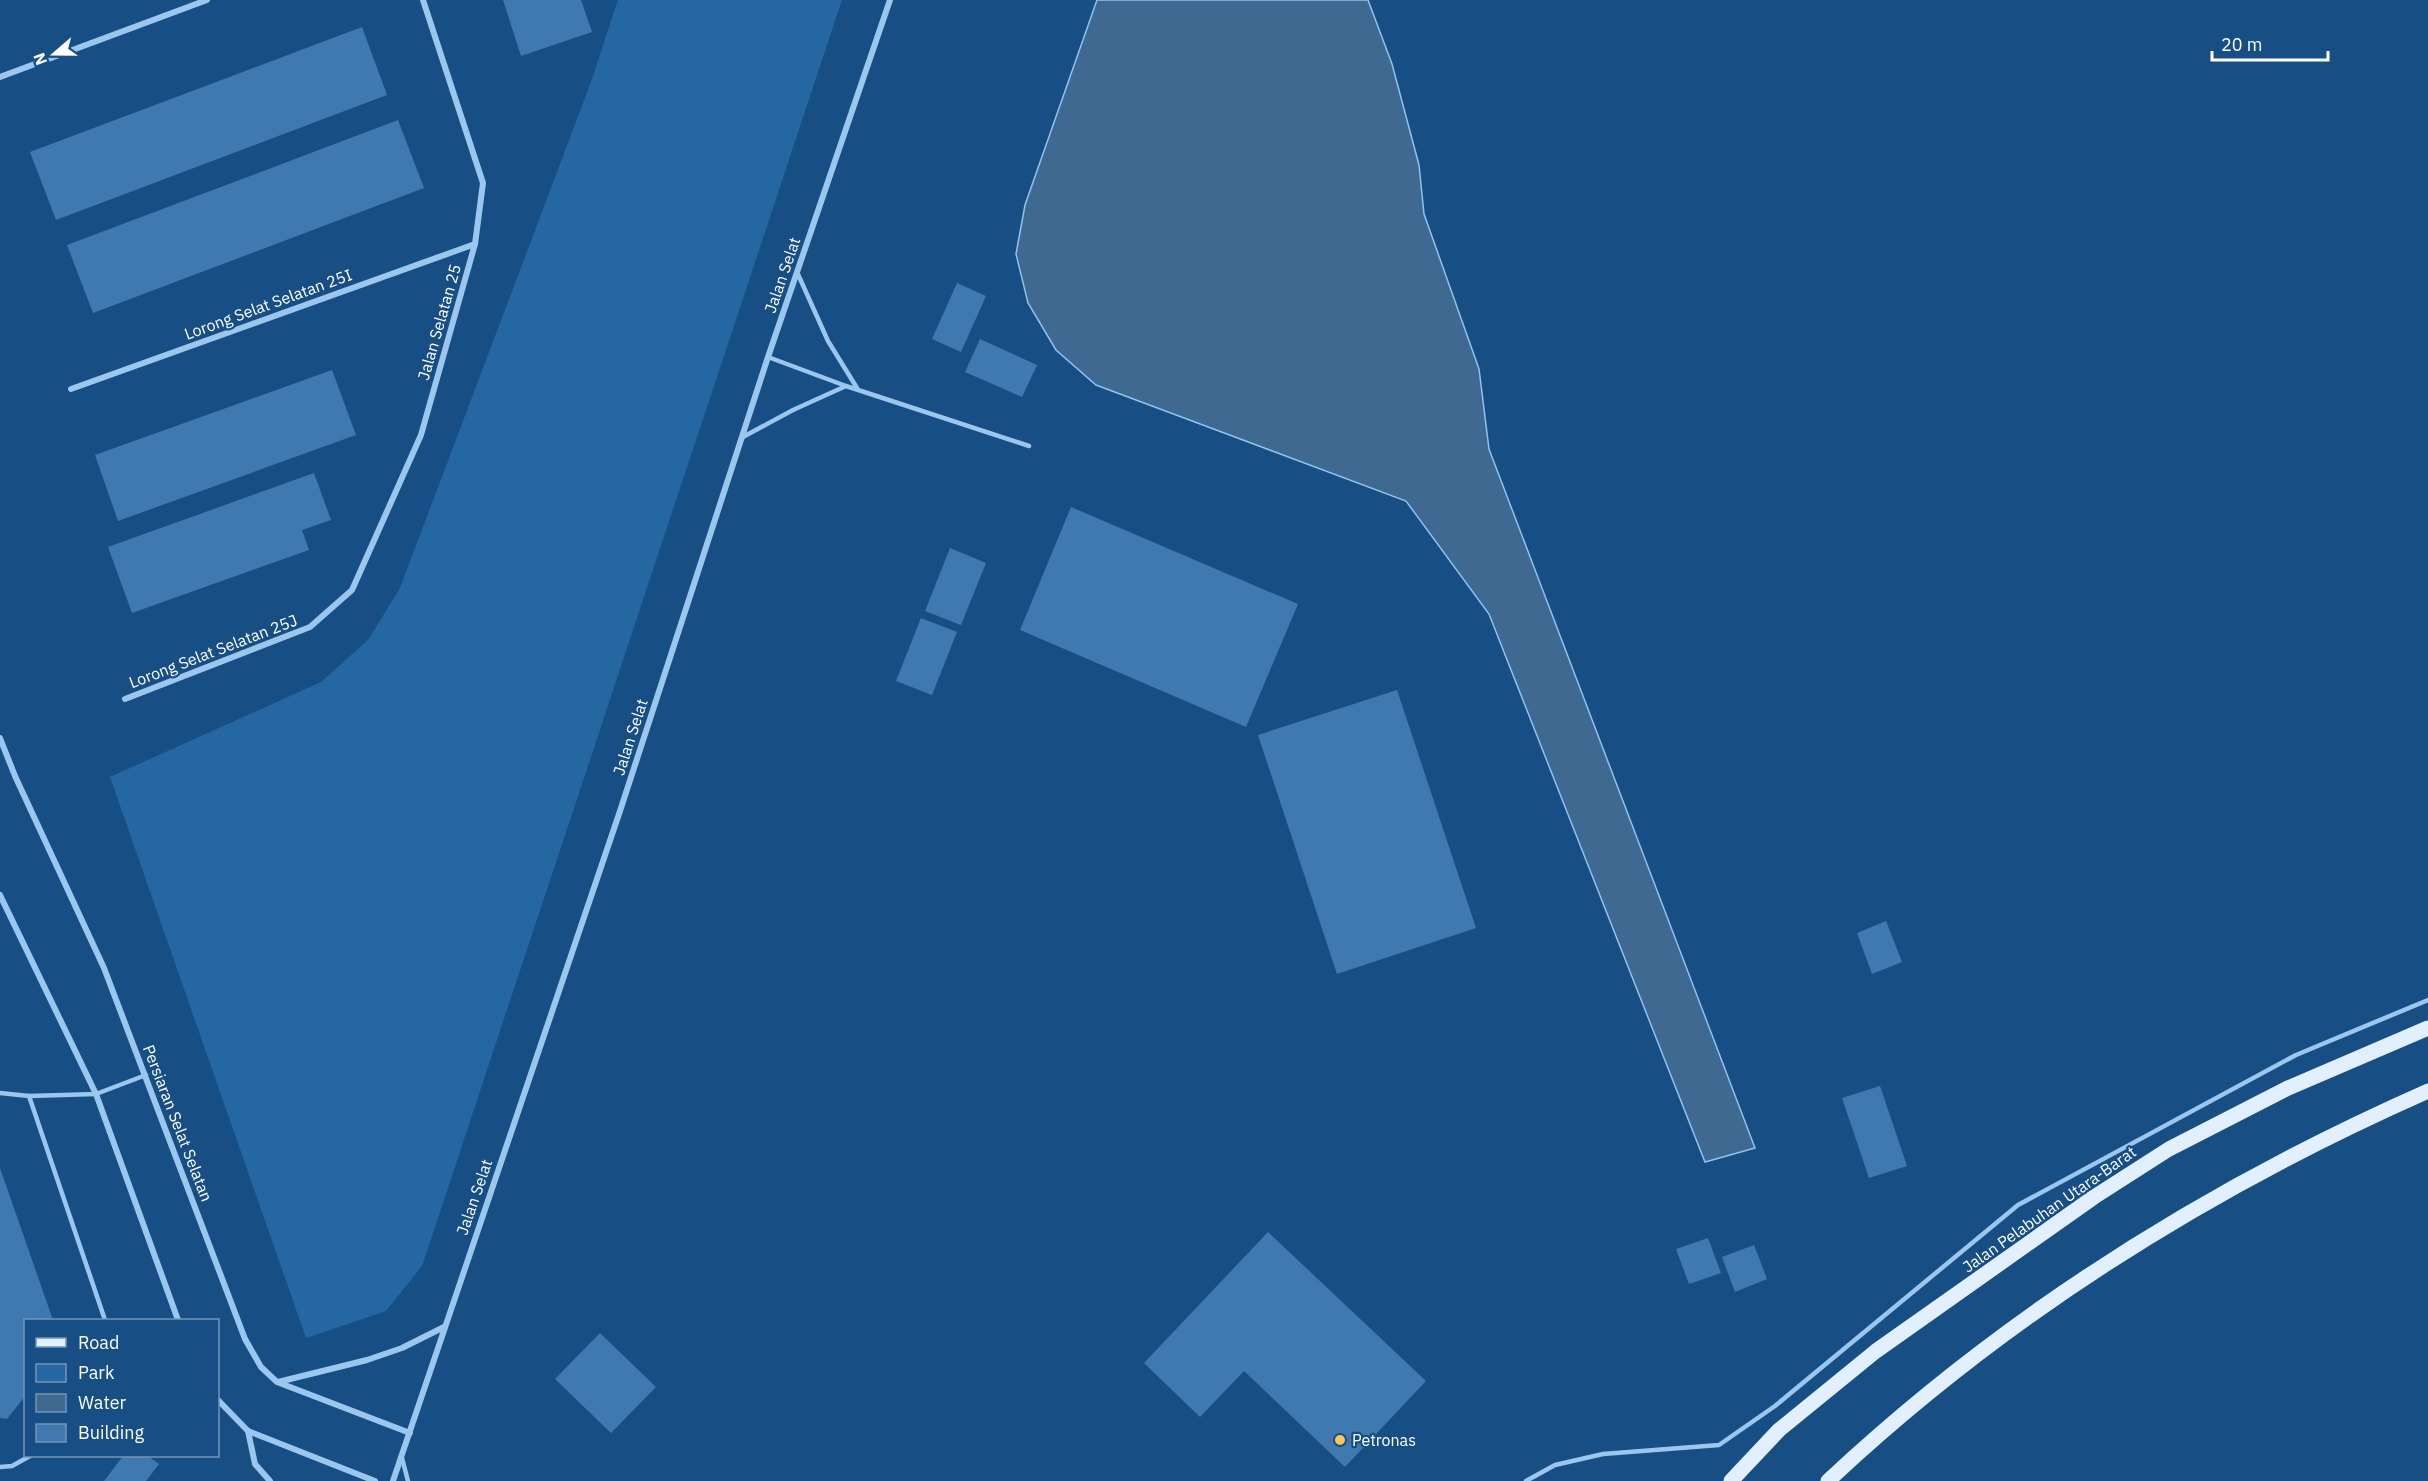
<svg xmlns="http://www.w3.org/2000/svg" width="2428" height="1481" viewBox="0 0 2428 1481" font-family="'IBM Plex Sans',sans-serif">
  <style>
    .green { fill: #2567a2 }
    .water { fill: #3f6991; stroke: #8ec2f0; stroke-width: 1.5 }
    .building { fill: #3f79af }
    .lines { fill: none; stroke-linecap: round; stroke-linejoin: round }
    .service { stroke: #9bc6ed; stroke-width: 4.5 }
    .minor { stroke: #9bc6ed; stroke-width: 6 }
    .primary { stroke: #e2efff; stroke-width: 15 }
    .poi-dot { fill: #ffc358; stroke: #174f85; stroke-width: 2 }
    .labels { text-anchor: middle; stroke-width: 4.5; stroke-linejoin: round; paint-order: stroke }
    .street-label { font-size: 16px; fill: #fff; stroke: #174f85 }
    .poi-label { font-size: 16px; fill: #fff; stroke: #174f85; text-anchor: start }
  </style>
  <rect width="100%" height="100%" fill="#174f85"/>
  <polygon class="green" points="618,0 842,0 422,1266 386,1311 306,1338 110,777 321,682 368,640 400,588 591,82"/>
  <polygon class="water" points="1097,0 1368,0 1392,64 1419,165 1424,214 1479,369 1489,449 1755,1148 1705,1162 1489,614 1406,501 1096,385 1056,350 1028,303 1016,254 1025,205"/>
  <g class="building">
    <polygon points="503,0 581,0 592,32 521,56"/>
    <polygon points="362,27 387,95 56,220 30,152"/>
    <polygon points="398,120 424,188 93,313 67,245"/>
    <polygon points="957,283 986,296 961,352 932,339"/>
    <polygon points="980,339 1037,365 1022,397 965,372"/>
    <polygon points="332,370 356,435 118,521 95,455"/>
    <polygon points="314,473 331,520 302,530 309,550 132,613 108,547"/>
    <polygon points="1071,507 1298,604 1246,727 1020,630"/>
    <polygon points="950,548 986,563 961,625 925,611"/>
    <polygon points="921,618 957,632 932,695 896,681"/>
    <polygon points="1397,690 1476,928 1337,974 1258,735"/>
    <polygon points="1886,921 1902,962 1872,974 1857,933"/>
    <polygon points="1880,1086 1907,1166 1869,1178 1842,1098"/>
    <polygon points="0,1168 53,1320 26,1320 26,1395 7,1419 0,1418"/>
    <polygon points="1268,1232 1426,1381 1345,1467 1244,1371 1200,1417 1144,1363"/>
    <polygon points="1708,1238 1721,1273 1689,1284 1676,1249"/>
    <polygon points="1754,1245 1767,1279 1735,1292 1722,1257"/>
    <polygon points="600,1333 656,1387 611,1433 555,1379"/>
    <polygon points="123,1456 148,1456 159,1464 146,1481 104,1481"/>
  </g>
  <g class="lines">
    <g class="service">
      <polyline points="797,272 828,341 857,388"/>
      <polyline points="768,357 846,386 1029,446"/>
      <polyline points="741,438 793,410 846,386"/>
      <polyline points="0,1093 29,1096 96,1094 146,1075"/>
      <polyline points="29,1096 105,1320"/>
      <polyline points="402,1458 408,1481"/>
      <polyline points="0,1467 12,1466 30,1456"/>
      <polyline points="1526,1481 1555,1465 1603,1454 1719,1445 1775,1406 2018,1205 2296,1055 2428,1000"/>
    </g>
    <g class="minor">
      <polyline points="0,77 207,0"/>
      <polyline points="71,389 475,244"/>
      <polyline points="125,699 310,627 352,590 421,435 475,244 483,183 423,0"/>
      <polyline points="0,738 15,776 104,968 245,1339 261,1367 277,1382 410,1433"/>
      <polyline points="0,895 96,1094 178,1320"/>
      <polyline points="278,1382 367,1360 402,1348 444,1327"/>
      <polyline points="218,1400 248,1431 375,1481"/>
      <polyline points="248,1431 255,1464 270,1481"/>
      <polyline points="393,1481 620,811 768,357 890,0"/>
    </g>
    <g class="primary">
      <polyline points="1731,1481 1779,1430 1876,1351 2094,1197 2169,1149 2288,1088 2428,1028"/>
      <path d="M1828,1481C2005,1315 2206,1189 2428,1091"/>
    </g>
  </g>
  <circle class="poi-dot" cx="1340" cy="1440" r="6"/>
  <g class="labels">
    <g class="street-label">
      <text transform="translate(782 275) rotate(-71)" y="6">Jalan Selat</text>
      <text transform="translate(268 304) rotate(-20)" y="6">Lorong Selat Selatan 25I</text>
      <text transform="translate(439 322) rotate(-74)" y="6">Jalan Selatan 25</text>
      <text transform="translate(213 651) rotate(-21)" y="6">Lorong Selat Selatan 25J</text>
      <text transform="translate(630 737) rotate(-72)" y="6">Jalan Selat</text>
      <text transform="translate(178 1123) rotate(69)" y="6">Persiaran Selat Selatan</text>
      <text transform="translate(474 1197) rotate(-71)" y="6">Jalan Selat</text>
      <text transform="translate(2049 1209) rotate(-35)" y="6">Jalan Pelabuhan Utara-Barat</text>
    </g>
    <g class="poi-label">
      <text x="1352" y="1446">Petronas</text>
    </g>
  </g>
  <rect x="24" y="1319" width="195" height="138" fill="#174f85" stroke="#7495b6" stroke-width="1.5"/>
  <rect x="36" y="1338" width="30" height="9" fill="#e2efff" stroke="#7495b6" stroke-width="1.5"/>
  <text x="78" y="1349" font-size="18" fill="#ffffff">Road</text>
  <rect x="36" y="1364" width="30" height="18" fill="#2567a2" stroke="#7495b6" stroke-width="1.5"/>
  <text x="78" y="1379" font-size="18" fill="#ffffff">Park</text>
  <rect x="36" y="1394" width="30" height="18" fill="#3f6991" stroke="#7495b6" stroke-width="1.5"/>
  <text x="78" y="1409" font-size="18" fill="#ffffff">Water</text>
  <rect x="36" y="1424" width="30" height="18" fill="#3f79af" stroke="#7495b6" stroke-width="1.5"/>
  <text x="78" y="1439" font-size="18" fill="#ffffff">Building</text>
  <g transform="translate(54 54) rotate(250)" stroke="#174f85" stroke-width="4.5" paint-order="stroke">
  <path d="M0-4.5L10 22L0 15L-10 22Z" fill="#ffffff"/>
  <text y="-9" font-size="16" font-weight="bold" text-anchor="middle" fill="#ffffff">N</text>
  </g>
  <path d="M2212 51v9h116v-9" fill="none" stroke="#ffffff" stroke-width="3"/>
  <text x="2221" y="51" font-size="18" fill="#ffffff" stroke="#174f85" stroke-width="4.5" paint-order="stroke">20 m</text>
</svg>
